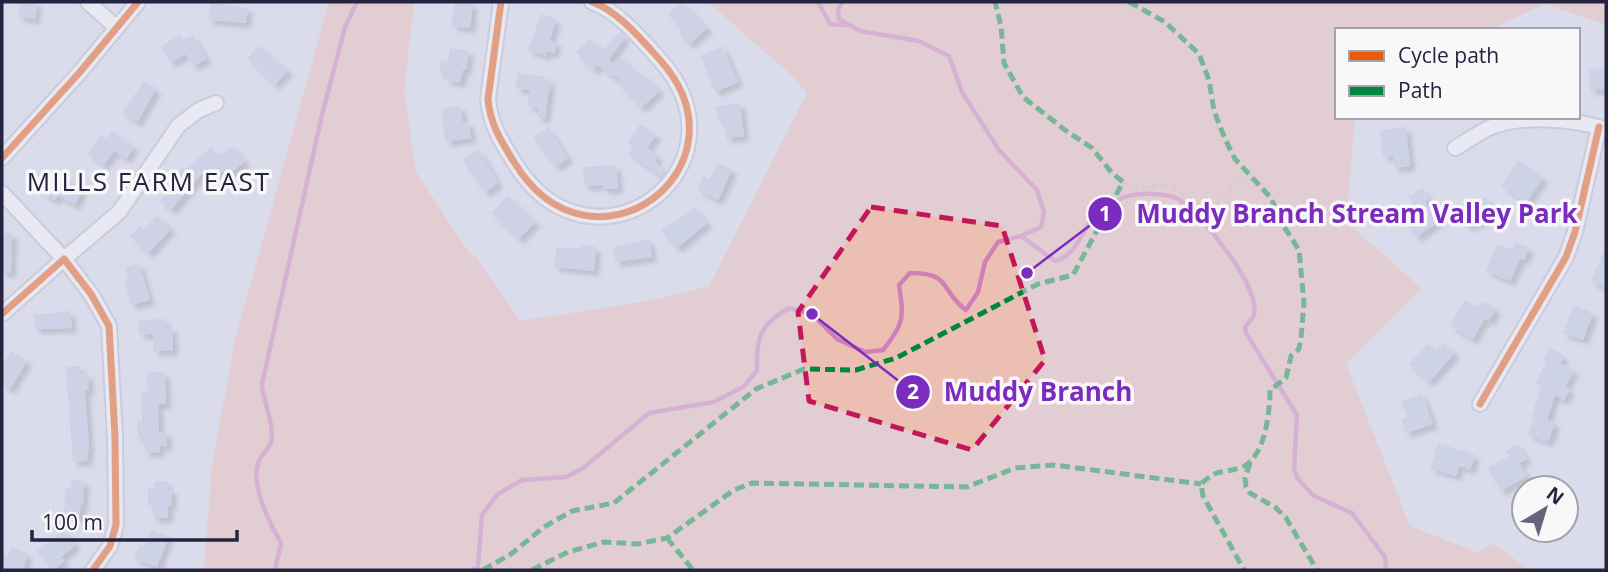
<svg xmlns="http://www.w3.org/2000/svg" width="1608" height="572" viewBox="0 0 1608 572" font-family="'Open Sans',sans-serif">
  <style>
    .green { fill: #ecbfb3 }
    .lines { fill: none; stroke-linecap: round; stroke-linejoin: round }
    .stream { stroke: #d07fb7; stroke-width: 4.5 }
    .building { fill: #bec7df; filter: url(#shadow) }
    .minor-casing { stroke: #b7b8cc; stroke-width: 18 }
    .path { stroke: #bbbcc5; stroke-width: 2.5; stroke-dasharray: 5 5; stroke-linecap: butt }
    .minor { stroke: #f9fafc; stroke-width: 14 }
    .quiet { stroke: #00873e; stroke-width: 5; stroke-dasharray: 10 5; stroke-linecap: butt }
    .cycleway-casing { stroke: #f8f8f8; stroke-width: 11 }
    .cycleway { stroke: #e8590c; stroke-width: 7 }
    .marked { fill: none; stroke: #c2185b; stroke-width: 5; stroke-dasharray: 14 9; stroke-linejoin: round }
    .labels { text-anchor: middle; stroke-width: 7; stroke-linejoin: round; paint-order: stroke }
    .neighbourhood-label { font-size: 26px; letter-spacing: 2px; fill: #242440; stroke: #f8f8f8 }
    .leader { fill: none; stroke: #7b2cbf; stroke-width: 2.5 }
    .callout-dot { fill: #7b2cbf; stroke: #f8f8f8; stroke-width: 2.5 }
    .mark-label { font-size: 21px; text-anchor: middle; font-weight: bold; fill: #fff }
    .callout-label { font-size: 26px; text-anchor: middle; font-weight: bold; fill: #7b2cbf; stroke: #f8f8f8; stroke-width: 7; stroke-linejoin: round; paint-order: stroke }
  </style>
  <defs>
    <filter id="shadow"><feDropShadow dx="5" dy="5" stdDeviation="2" flood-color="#0004"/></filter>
  </defs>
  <rect width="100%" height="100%" fill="#dadbeb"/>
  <polygon class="green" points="329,2 414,2 404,91 416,172 466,248 473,257 475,256 520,321 653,300 709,286 807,93 790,74 708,2 1606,2 1606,25 1545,4 1489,30 1337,30 1337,117 1355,117 1346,221 1422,289 1346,364 1410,526 1478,553 1493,543 1529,570 204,570 212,464 235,340"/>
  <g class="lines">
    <g class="stream">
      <polyline points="818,2 830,24 847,25"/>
      <path d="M1021,236L1055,261C1078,256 1084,224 1100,209C1107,204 1117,200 1125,197C1138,193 1165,192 1178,199C1200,212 1261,287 1254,314C1253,319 1248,323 1245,327L1246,333L1297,415L1294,469L1298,479L1314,496L1352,513L1385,557L1386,570"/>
      <path d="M275,570L281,543C270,524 249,483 259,461C261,454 269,449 271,443C275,424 263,402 262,384L322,115L345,27L357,2"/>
      <path d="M472,570L478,567L482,515L498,494L522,480L566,477L583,468L649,413L714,402L743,387L757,371C756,338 759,325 789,308L812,314L837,339L865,352L883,350C904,324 904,318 899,285L910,273C953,273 939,290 966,310L978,292L985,262L998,242L1021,236L1041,227L1044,212L1037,190L999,150L962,92L949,56L919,41L860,31L839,19L838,9L843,2"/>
    </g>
  </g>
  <g class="building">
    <polygon points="20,2 37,2 35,19 18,17"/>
    <polygon points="210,2 248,8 246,23 208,20"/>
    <polygon points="454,2 473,3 470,28 452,26"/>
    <polygon points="682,2 707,28 690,44 680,34 683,30 668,14"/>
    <polygon points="541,14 556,19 550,41 557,43 554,53 547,51 546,56 528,50"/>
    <polygon points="620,32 625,37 609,59 614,64 621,58 640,77 643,74 659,91 641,108 619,84 620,78 610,75 598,65 593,70 576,52 589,39 602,51"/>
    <polygon points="180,35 183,40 193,35 206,59 193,66 186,54 171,63 161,46"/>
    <polygon points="258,46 288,70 275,85 248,58"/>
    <polygon points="722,46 738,82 715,92 701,56"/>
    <polygon points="450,48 469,51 466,70 463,70 460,83 445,80 446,74 439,73 441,60 448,61"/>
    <polygon points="1606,68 1606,89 1590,90 1589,69"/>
    <polygon points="518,73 544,77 543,85 551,77 545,118 538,118 538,108 527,106 530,90 516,88"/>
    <polygon points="144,81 156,89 137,122 122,113"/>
    <polygon points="740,103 744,136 726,138 723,120 718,121 716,106"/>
    <polygon points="460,106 463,123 469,122 471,138 446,142 441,109"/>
    <polygon points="640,124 656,135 647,148 658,156 655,161 664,172 661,176 628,153 633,146 628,143"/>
    <polygon points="548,127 568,158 556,167 533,138"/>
    <polygon points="1406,127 1410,166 1394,168 1393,156 1383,157 1380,130"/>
    <polygon points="112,131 134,147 126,159 114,151 104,165 88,154 101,134 107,139"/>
    <polygon points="232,146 245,161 227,176 223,171 216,177 207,167 171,210 160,201 169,189 166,187 182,167 185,170 211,147 219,157"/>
    <polygon points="479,150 498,183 485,192 462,160"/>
    <polygon points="1518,161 1543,178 1526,203 1501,186"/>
    <polygon points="717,163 732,170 718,200 698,190 703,176 709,179"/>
    <polygon points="616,165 618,189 603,189 603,185 584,186 583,167"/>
    <polygon points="53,173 83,188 75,205 58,196 55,200 42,194"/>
    <polygon points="1422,188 1429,199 1425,202 1438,222 1416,237 1400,213 1413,204 1408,197"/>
    <polygon points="507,196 535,222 519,239 491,213"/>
    <polygon points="1486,197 1494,216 1466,227 1458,207"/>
    <polygon points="694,207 707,223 677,248 661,230 673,221 674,223"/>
    <polygon points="157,216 171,229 148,253 130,236 140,226 144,229"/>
    <polygon points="2,233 12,233 11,273 2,273"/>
    <polygon points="649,239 652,257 615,262 613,248"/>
    <polygon points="1515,242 1529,248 1524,260 1520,259 1510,281 1486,271 1497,244 1512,250"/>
    <polygon points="582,245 596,247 594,271 554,267 557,247 581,249"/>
    <polygon points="1606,245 1606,288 1591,282"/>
    <polygon points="139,263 150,300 131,305 125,282 129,281 125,267"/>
    <polygon points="1465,300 1478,308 1482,301 1496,309 1489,321 1485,318 1473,339 1450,326"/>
    <polygon points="1574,305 1593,313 1583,340 1563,333"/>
    <polygon points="70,311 72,328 35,329 34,315"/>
    <polygon points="165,319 165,328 172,327 173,351 153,351 153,334 139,334 139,320"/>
    <polygon points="1443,343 1455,353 1429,382 1409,364 1427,344 1435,351"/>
    <polygon points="1550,348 1564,356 1560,363 1574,371 1565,387 1570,390 1564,400 1555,395 1547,420 1555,423 1548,442 1528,435 1534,418 1531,417 1541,387 1535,384 1546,362 1543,360"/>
    <polygon points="11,351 27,361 10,389 2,384 2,366"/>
    <polygon points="80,366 80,373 88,373 89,390 85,390 89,447 87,461 73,462 66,367"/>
    <polygon points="147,372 165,372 166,404 158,404 159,432 166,432 167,446 159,446 160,452 145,453 144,438 138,438 137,421 142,421 142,391 148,391"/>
    <polygon points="1422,394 1433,424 1406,433 1401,419 1407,417 1401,401"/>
    <polygon points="1438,443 1475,455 1470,470 1459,466 1456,476 1430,468"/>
    <polygon points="1518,444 1527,459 1519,463 1527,476 1501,491 1488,468 1509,456 1506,451"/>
    <polygon points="72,479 84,481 83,505 81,505 79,517 64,515 65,488 71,488"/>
    <polygon points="154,481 167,481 167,489 172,489 171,505 168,506 168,518 153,518 154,505 148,505 148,489 154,489"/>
    <polygon points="63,530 76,545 61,557 65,561 53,570 37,551"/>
    <polygon points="151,530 169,536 157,567 134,559 140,545 144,547"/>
    <polygon points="11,547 28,554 23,570 2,570 2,552 8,555"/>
  </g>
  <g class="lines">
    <g class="minor-casing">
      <g id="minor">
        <polyline points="88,2 117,28"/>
        <path d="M501,2L488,99C490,124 501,141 514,162C592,290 756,167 660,60C642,40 618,11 592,2"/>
        <path d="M1455,148C1466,142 1478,133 1489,128C1521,114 1573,119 1605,129"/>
        <polyline points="2,158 80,72 138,2"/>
        <polyline points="2,193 64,259 119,212 179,125 199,110 216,103"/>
        <polyline points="2,314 64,259 91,294 109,326 115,437 116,525 110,546 93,570"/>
        <polyline points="1480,404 1566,257 1575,232 1599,127"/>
      </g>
    </g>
    <path class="path" d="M1123,182L1142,188L1157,185L1173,187L1199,205L1212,207C1225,198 1233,179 1250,179V174"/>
    <use href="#minor" class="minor"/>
    <g class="quiet">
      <path d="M1129,2L1165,22L1199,54L1209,80L1214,111L1225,139L1235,159L1271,198L1281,222L1299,250L1304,303L1301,338L1299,349L1291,356L1286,378L1270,390C1270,412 1265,460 1240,468C1220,474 1218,468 1201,484L1203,496L1244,570"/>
      <polyline points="1250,463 1245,478 1246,487 1250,493 1276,508 1286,518 1317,570"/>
      <polyline points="667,538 693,570"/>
      <polyline points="483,570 511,554 544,527 572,511 614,503 756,389 804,369 856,370 896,358 1038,284 1073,275 1123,182 1112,173 1092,148 1065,130 1023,97 1004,63 1001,26 995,2"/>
      <polyline points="532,570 568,552 604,542 637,544 667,538 734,490 752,483 967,487 1015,468 1054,465 1201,484"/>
    </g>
    <g class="cycleway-casing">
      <g id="cycleway">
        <path d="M501,2L488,99C490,124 501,141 514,162C592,290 756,167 660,60C642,40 618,11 592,2"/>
        <polyline points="2,158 80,72 138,2"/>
        <polyline points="2,314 64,259 91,294 109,326 115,437 116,525 110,546 93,570"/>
        <polyline points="1480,404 1566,257 1575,232 1599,127"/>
      </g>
    </g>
    <use href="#cycleway" class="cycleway"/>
  </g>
  <path d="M0 0H1608V572H0ZM871,207L1002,226L1045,360L972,450L809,401L798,312Z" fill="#dadbeb" fill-opacity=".55" fill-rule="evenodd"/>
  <path class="marked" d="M871,207L1002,226L1045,360L972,450L809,401L798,312Z"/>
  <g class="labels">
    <g class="neighbourhood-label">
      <text x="149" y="191">MILLS FARM EAST</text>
    </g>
  </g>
  <path class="leader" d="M1027 273L1105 214M812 314L913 392"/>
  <g class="callout-dot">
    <circle cx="1027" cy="273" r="7"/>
    <circle cx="812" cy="314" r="7"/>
    <circle cx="1105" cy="214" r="18"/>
    <circle cx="913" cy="392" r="18"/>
  </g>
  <g class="mark-label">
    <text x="1105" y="221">1</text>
    <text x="913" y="399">2</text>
  </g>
  <g class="callout-label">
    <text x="1357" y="223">Muddy Branch Stream Valley Park</text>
    <text x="1038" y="401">Muddy Branch</text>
  </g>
  <rect width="1608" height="572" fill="none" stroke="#242440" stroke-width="7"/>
  <rect x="1335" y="28" width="245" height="91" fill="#f8f8f8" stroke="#a3a3ae" stroke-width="2"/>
  <rect x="1349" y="51" width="35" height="10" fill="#e8590c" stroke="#a3a3ae" stroke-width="2"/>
  <text x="1398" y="63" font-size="21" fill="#242440">Cycle path</text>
  <rect x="1349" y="86" width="35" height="10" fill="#00873e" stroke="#a3a3ae" stroke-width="2"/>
  <text x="1398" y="98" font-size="21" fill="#242440">Path</text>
  <g transform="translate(1545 509) rotate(38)"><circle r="33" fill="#f8f8f8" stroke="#a3a3ae" stroke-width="2"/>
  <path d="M0-5L12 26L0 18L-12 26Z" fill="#64647c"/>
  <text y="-10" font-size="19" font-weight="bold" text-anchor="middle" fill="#242440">N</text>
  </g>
  <path d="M32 530v10h205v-10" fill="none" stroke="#242440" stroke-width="3.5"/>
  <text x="42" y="530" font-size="21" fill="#242440" stroke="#f8f8f8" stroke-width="5" paint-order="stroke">100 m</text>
</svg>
